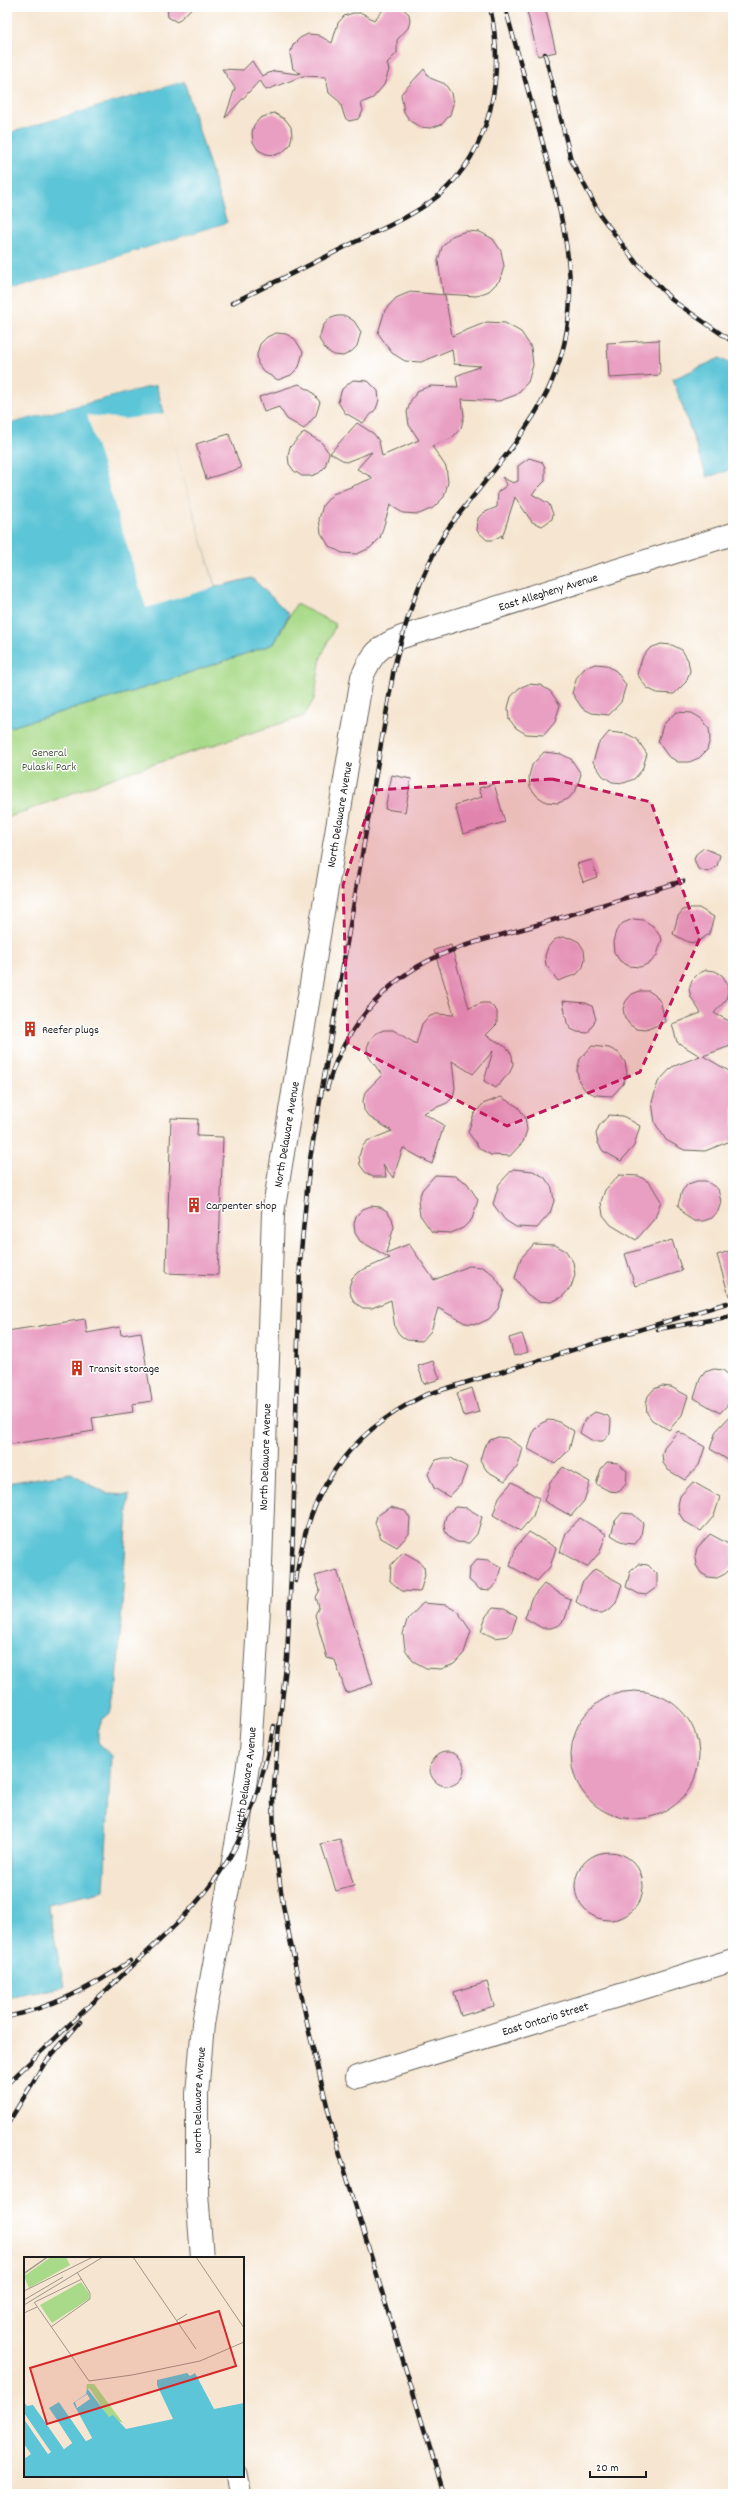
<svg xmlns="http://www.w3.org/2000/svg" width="740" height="2501" viewBox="0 0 740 2501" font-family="Dekko,sans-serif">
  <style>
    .green { fill: #a9da89; stroke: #627b52 }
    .water { fill: #5cc5d7; stroke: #3c707a }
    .pier { fill: #f6e6d1 }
    .building { fill: #e99fc2 }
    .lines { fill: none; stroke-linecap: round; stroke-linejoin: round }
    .minor-casing { stroke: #68635b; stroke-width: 24 }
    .tertiary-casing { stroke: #68635b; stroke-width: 24 }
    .minor { stroke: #fff; stroke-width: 22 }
    .tertiary { stroke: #fff; stroke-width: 22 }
    .rail-casing { stroke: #1c1c1c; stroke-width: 4.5 }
    .rail { stroke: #fff; stroke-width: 3; stroke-dasharray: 9; stroke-linecap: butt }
    .marked { fill: #c2185b; fill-opacity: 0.2; stroke: #c2185b; stroke-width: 3; stroke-dasharray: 8 5; stroke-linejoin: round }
    .labels { text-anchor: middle; stroke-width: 3; stroke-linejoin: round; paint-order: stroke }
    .street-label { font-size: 12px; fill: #1c1c1c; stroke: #fff }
    .park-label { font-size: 12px; fill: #4d5e42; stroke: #fff }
    .poi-label { font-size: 12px; fill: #1c1c1c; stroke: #fff; text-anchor: start }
    .inset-road { fill: none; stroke: #9f9589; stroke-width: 1 }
    .view { fill: #d62828; fill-opacity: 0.15; stroke: #d62828; stroke-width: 2 }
    .inset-edge { fill: none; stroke: #1c1c1c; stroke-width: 2 }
  </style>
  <rect width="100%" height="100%" fill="#fff"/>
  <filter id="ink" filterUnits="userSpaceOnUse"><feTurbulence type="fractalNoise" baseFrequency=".025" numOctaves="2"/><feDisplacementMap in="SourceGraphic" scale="8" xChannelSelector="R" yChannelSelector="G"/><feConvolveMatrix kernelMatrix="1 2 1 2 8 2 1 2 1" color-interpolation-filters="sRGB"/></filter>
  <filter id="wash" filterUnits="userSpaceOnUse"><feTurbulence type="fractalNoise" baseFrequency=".012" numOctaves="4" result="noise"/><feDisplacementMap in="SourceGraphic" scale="16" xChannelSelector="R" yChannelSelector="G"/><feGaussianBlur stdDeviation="0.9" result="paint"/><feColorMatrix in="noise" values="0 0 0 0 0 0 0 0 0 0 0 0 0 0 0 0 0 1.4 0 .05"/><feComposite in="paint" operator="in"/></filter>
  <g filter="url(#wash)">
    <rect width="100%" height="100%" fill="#f6e6d1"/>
    <polygon class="green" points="296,604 336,624 321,657 314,699 304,716 120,775 7,818 7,728 141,689 274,644"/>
    <g class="water">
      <polygon points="184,81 227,223 7,291 7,133"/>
      <polygon points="720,358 733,365 733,469 707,477 673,379"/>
      <polygon points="156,385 215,587 252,578 289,614 274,644 141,689 7,728 7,424"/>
      <polygon points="71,1473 108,1494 129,1495 117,1684 110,1713 102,1720 98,1731 98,1742 111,1756 104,1891 48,1904 64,1987 7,1998 7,1483"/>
    </g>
    <g class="pier">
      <polygon points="183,79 184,81 7,133 7,131"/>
      <polygon points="227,223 227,225 7,293 7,291"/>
      <polygon points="156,383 158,384 7,424 7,422"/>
      <polygon points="165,413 215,587 146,608 87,415 125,419"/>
    </g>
    <g id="blocks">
      <g class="building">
        <polygon points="167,7 193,7 177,22 168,17"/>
        <polygon points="386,7 401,7 409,14 410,21 408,28 397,40 397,53 387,63 389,70 384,85 373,98 361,103 363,111 358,119 349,121 345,118 340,102 329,93 326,77 303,76 266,90 260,80 225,118 235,88 222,69 243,70 252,61 262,76 274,71 298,74 300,73 293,69 290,54 293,45 300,38 308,34 318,35 332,43 338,23 344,16 353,13 362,13 374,20"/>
        <polygon points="526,7 545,7 556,52 538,56"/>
        <polygon points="424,69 430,78 445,84 451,93 453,104 450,115 442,124 431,128 420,127 410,121 404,112 401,94"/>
        <polygon points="274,113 286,120 291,127 292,136 290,145 283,152 275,155 266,154 258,150 253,142 252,133 254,125 260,118"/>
        <polygon points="466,231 480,232 493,239 501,251 504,266 500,280 489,291 476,296 443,294 438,261 442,247 452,236"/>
        <polygon points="410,292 445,295 452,336 487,322 505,323 521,332 531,347 533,365 528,382 516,395 499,401 462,399 464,416 461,428 452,438 432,446 446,467 448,482 444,497 433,508 419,514 403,513 390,505 380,538 370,548 357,554 342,553 329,546 321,533 319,519 323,505 333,494 373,478 357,469 372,452 346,462 330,453 357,423 374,434 379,441 382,456 419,440 409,425 407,412 411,400 419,390 431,386 458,387 456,376 481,366 454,364 452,349 421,362 405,361 392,353 378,333 385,310 396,298"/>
        <polygon points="337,316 346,316 354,321 361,332 357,346 351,352 343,356 334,355 326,350 319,339 323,326 329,319"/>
        <polygon points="276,333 286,334 295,339 303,352 299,367 291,375 278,380 264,372 258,364 257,354 260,344 267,337"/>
        <polygon points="659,340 660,375 609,378 607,343"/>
        <polygon points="353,380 368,381 378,391 379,400 376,409 363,423 345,413 338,402 342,389"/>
        <polygon points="299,384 312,392 320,402 316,415 304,429 287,419 279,407 264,412 259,397"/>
        <polygon points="304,432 321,442 329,453 325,467 319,473 311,476 302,476 294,471 289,464 288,455 290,447"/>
        <polygon points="229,434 241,468 206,479 196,444"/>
        <polygon points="529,458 542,462 545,467 545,481 532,494 549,504 553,514 552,519 542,526 532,522 515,497 502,538 502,535 493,540 487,540 477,531 478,518 483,513 497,507 498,492 507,485 502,477 513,483 518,481 518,466"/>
        <polygon points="661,644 672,645 682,650 688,660 690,671 686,682 674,694 657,693 647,688 637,674 643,656 650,648"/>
        <polygon points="595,664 606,665 616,671 626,685 621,702 609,715 592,713 582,708 572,693 577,677 585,668"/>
        <polygon points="529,684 540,685 550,691 560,705 555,722 544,735 526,734 516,728 509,719 508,708 511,697 519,688"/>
        <polygon points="676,712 692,713 702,719 709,728 710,739 707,750 699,758 689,762 678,762 668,756 658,742 663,725"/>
        <polygon points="609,732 627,734 637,739 647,754 642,770 634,779 624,783 612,782 603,776 593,762 598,745"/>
        <polygon points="544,752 561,754 571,759 581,774 576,790 568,799 558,803 546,802 537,796 530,787 529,776 532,765"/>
        <polygon points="392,775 411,779 405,812 385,809"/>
        <polygon points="494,784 505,822 463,834 455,805 482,797 479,788"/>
        <polygon points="704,848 720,855 717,866 708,872 698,869 694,859 696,854"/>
        <polygon points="592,860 597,877 583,882 577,864"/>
        <polygon points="691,908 699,908 714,917 709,934 696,943 688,942 673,934 678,916 683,910"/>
        <polygon points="633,919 643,920 653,926 662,939 657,955 650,963 640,967 629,966 620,961 614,952 613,942 616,931 623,923"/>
        <polygon points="562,937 571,938 579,942 584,950 585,959 583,967 577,974 558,981 546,965 545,956 548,947 554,940"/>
        <polygon points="451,945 469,1008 482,1003 489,1003 497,1011 497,1024 486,1035 506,1047 512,1055 513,1064 510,1072 496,1088 484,1081 493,1051 473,1074 452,1061 455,1088 453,1097 447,1103 423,1113 444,1125 432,1164 403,1148 393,1178 383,1164 386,1177 373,1177 365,1172 360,1165 359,1156 362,1147 367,1141 392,1131 369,1117 364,1110 363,1101 365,1092 382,1075 369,1057 367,1048 370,1040 376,1033 384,1030 393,1030 416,1044 422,1024 428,1017 436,1014 454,1015 434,950"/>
        <polygon points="706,970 715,971 722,975 727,983 728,991 726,1000 714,1013 733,1023 733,1045 703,1056 729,1071 733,1077 733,1140 705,1151 684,1150 666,1140 655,1123 652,1102 658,1082 672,1067 700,1056 677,1042 672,1024 701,1013 691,997 689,989 692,980 698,974"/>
        <polygon points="640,991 649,991 656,996 661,1003 665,1022 646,1030 637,1029 630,1025 625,1018 623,1009 626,1001 632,994"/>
        <polygon points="563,1001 586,1003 592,1006 596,1019 588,1033 577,1032 571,1029 567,1023"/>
        <polygon points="592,1046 609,1048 619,1053 625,1062 627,1073 623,1084 612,1096 595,1095 585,1090 579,1081 577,1070 580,1059"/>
        <polygon points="501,1097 518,1107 525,1117 527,1130 523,1142 510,1156 491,1155 480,1149 468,1132 474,1114 483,1104"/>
        <polygon points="609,1115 623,1116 640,1126 634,1146 621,1161 603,1151 598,1143 596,1134 599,1126"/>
        <polygon points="171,1118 198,1119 197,1136 223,1137 218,1275 166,1273"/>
        <polygon points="513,1169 533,1171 544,1177 552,1188 554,1201 550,1213 537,1228 516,1227 505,1220 493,1204 499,1184"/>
        <polygon points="435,1175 455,1176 467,1183 478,1200 472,1219 463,1228 451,1233 432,1232 420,1215 418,1202 422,1190"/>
        <polygon points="619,1175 639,1176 650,1183 661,1201 655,1218 636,1240 611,1225 603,1215 601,1202 605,1190"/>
        <polygon points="697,1181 706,1181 718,1189 721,1202 718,1211 712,1218 703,1221 694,1221 686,1216 678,1205 682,1191 688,1184"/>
        <polygon points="371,1206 380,1207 387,1211 392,1218 394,1227 386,1253 409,1244 434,1280 469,1266 482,1267 493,1274 504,1290 498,1309 489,1319 478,1324 465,1323 438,1308 431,1331 422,1341 407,1340 400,1335 395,1328 391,1300 372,1308 363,1308 355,1303 351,1296 349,1287 352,1278 358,1272 390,1258 360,1241 355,1233 354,1224 356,1216 363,1209"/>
        <polygon points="672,1240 682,1271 635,1286 625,1254"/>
        <polygon points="534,1244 555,1245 566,1251 573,1262 575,1275 571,1287 562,1297 551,1302 538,1301 527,1294 515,1278 521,1258"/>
        <polygon points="733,1250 733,1295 729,1296 717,1255"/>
        <polygon points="85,1319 87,1333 120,1327 121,1335 141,1332 152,1401 132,1404 133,1412 92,1418 94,1431 7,1445 7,1331"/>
        <polygon points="522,1334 528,1352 514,1356 509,1338"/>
        <polygon points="433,1361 440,1379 424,1384 418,1366"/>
        <polygon points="714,1369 723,1370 733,1379 733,1399 720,1413 694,1398 700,1379 705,1372"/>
        <polygon points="662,1386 671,1387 688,1396 682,1415 669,1430 652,1420 647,1413 646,1404 648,1396 654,1389"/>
        <polygon points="472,1388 479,1412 464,1416 457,1393"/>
        <polygon points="595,1412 608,1416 611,1421 610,1434 603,1441 593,1441 580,1433 585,1419"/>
        <polygon points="733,1413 733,1463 710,1449 716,1431"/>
        <polygon points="548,1420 557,1421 574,1431 569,1450 555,1464 528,1449 534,1430 540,1424"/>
        <polygon points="678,1431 705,1447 699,1465 685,1480 668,1470 663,1463 662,1454 665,1446"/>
        <polygon points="498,1437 507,1438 523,1448 518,1466 505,1481 487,1471 480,1460 484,1447 490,1440"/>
        <polygon points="444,1458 451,1458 467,1467 461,1484 449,1497 434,1488 428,1474 436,1460"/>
        <polygon points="607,1462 618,1463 627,1471 626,1484 619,1492 609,1491 596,1484 601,1469"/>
        <polygon points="563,1467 590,1482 584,1501 571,1516 544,1501 550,1482"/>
        <polygon points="512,1482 539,1498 533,1516 520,1531 493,1515 499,1497"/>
        <polygon points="693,1482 720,1497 714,1516 701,1531 684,1521 679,1513 678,1505 680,1496"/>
        <polygon points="390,1507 405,1511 410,1518 409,1534 397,1547 381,1538 375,1523 377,1516"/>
        <polygon points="455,1507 467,1508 482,1517 477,1534 469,1543 457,1542 450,1538 445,1531 444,1524 446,1516"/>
        <polygon points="622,1513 633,1514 643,1523 641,1536 635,1544 624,1543 611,1535 615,1521"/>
        <polygon points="580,1518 606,1534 600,1552 587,1567 560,1552 566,1533"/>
        <polygon points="529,1532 556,1548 550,1567 537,1581 510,1566 516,1547"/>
        <polygon points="710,1534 732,1546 733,1561 731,1568 725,1574 717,1578 708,1577 701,1573 696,1565 695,1557 697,1548"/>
        <polygon points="403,1552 419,1561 424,1567 425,1575 420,1592 402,1591 390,1581 391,1565"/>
        <polygon points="477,1559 488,1560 501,1567 497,1582 490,1590 479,1589 469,1580 470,1567"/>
        <polygon points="638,1564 648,1565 657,1574 657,1587 646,1595 639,1594 626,1587 630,1572"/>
        <polygon points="595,1569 622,1584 616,1603 610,1609 602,1613 593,1612 576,1602 582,1583"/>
        <polygon points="337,1570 373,1684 346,1693 335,1660 327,1658 315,1615 319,1607 316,1597 320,1590 315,1576"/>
        <polygon points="544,1584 571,1600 565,1619 559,1625 551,1628 542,1628 525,1618 531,1599"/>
        <polygon points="423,1603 446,1605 458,1612 471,1631 464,1653 454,1664 441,1669 426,1668 413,1661 405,1649 403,1634 407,1620"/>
        <polygon points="493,1608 504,1609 517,1616 512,1631 508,1636 495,1638 481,1631 486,1616"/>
        <circle cx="635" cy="1755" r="64"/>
        <circle cx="447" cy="1769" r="17"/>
        <polygon points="340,1839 354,1886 336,1891 321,1844"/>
        <circle cx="609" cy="1886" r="34"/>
        <polygon points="487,1982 494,2006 461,2016 454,1992"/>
      </g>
    </g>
  </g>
  <g filter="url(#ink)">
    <use href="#blocks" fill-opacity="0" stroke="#68635b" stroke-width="1"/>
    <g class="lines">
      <g class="minor-casing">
        <g id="minor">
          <path id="s1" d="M357,2077L733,1960"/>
        </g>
      </g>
      <g class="tertiary-casing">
        <g id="tertiary">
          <path id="s2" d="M202,2258L197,2193V2094L203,2024L236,1845L250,1752L260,1593L273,1213L362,677C372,654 379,646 402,637L733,534"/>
          <polyline points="237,2476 240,2494"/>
        </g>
      </g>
      <use href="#minor" class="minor"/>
      <use href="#tertiary" class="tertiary"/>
      <g class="rail-casing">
        <g id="rail">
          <polyline points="545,54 571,160 601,216 634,260 672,300 733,342"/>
          <path d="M232,303C271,284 310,265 349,245C379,230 412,217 438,196C493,149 505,74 490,7"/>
          <path d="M327,1089C339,1040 374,993 417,967C454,945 500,936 540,924C588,909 635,895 683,881"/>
          <polyline points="658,1329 733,1316"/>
          <path d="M296,1581C306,1494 346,1434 425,1395L727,1303"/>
          <path d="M7,2017C53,2007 92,1988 130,1961"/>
          <path d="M7,2084C42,2051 77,2017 113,1984C158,1941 208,1901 237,1844C255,1807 265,1767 274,1726"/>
          <polyline points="7,2125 44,2064 80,2022"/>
          <path d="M444,2494L336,2142L309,2032L283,1905L274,1841L273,1800L278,1735L287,1658L293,1533L300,1262L310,1159L394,668C407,617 419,577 446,531C478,488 524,439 547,392C589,307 565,229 543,144C530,99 518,53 505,7"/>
        </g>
      </g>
      <use href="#rail" class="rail"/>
    </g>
  </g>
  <path class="marked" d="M552,779L651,802L700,938L640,1072L507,1126L348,1044L343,885L375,790Z"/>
  <defs>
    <g id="building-bare" transform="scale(1.2)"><path d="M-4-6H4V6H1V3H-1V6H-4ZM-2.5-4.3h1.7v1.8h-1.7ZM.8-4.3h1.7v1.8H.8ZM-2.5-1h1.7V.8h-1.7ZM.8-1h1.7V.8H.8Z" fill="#c8321e" stroke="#fff" stroke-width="2.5" paint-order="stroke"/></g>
  </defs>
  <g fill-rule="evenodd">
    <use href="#building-bare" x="30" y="1029"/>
    <use href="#building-bare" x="194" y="1205"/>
    <use href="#building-bare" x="77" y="1368"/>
  </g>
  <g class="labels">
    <g class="street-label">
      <text dy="4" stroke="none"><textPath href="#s2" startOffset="1805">East Allegheny Avenue</textPath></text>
      <text dy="4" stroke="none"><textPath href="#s2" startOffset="1454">North Delaware Avenue</textPath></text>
      <text dy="4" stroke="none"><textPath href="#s2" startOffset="1130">North Delaware Avenue</textPath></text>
      <text dy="4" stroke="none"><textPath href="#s2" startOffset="806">North Delaware Avenue</textPath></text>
      <text dy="4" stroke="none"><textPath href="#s2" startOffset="482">North Delaware Avenue</textPath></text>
      <text dy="4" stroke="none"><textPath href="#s1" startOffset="197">East Ontario Street</textPath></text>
      <text dy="4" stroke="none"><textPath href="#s2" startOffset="158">North Delaware Avenue</textPath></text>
    </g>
    <g class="park-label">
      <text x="49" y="756">General<tspan x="49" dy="14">Pulaski Park</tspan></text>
    </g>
    <g class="poi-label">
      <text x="42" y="1033">Reefer plugs</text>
      <text x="206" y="1209">Carpenter shop</text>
      <text x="89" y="1372">Transit storage</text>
    </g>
  </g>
  <g transform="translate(24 2257)">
    <rect width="220" height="220" fill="#f6e6d1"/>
    <path d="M27,0H42L46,8L5,31L0,19ZM57,25L65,36V42L28,66L16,48ZM63,127H70L99,166L85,161L66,132L62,131Z" fill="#a9da89"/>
    <path d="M163,116L166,119L171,116L190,152L220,146V220H0V202L7,197L0,187V162L24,197L26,195L0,156V145L3,149L9,148L40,192L48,186L25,151L35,145L62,184L68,181L49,146L62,137L63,131L85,160L89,158L102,172L149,162L133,128V123Z" fill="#5cc5d7"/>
    <path d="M63,137L66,142L53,151L51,145ZM37,144L63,182L66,181L55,165L48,145L68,181L62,184L35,145ZM25,151L48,186L40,192L16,157L40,189L45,185ZM0,156L27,195L24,197L0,162Z" fill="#f6e6d1"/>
    <path class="inset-road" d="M109,0L172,92M172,0L220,71M0,16L23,0M0,17L24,0M0,34L69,0M0,43L39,20M10,45L65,124L108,118L176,104L220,85M11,45L58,22M0,48L79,0M0,56L13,50M152,64L163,57M27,70L66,42V36L53,15"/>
    <path class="view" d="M195,54L212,109L23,167L6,111Z"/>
    <rect width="220" height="220" class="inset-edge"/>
  </g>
  <rect width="740" height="2501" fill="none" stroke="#fff" stroke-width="24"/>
  <path d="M590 2471v6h56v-6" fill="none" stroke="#1c1c1c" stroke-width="2"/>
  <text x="596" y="2471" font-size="12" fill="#1c1c1c" stroke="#ffffff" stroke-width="3" paint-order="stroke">20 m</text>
</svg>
